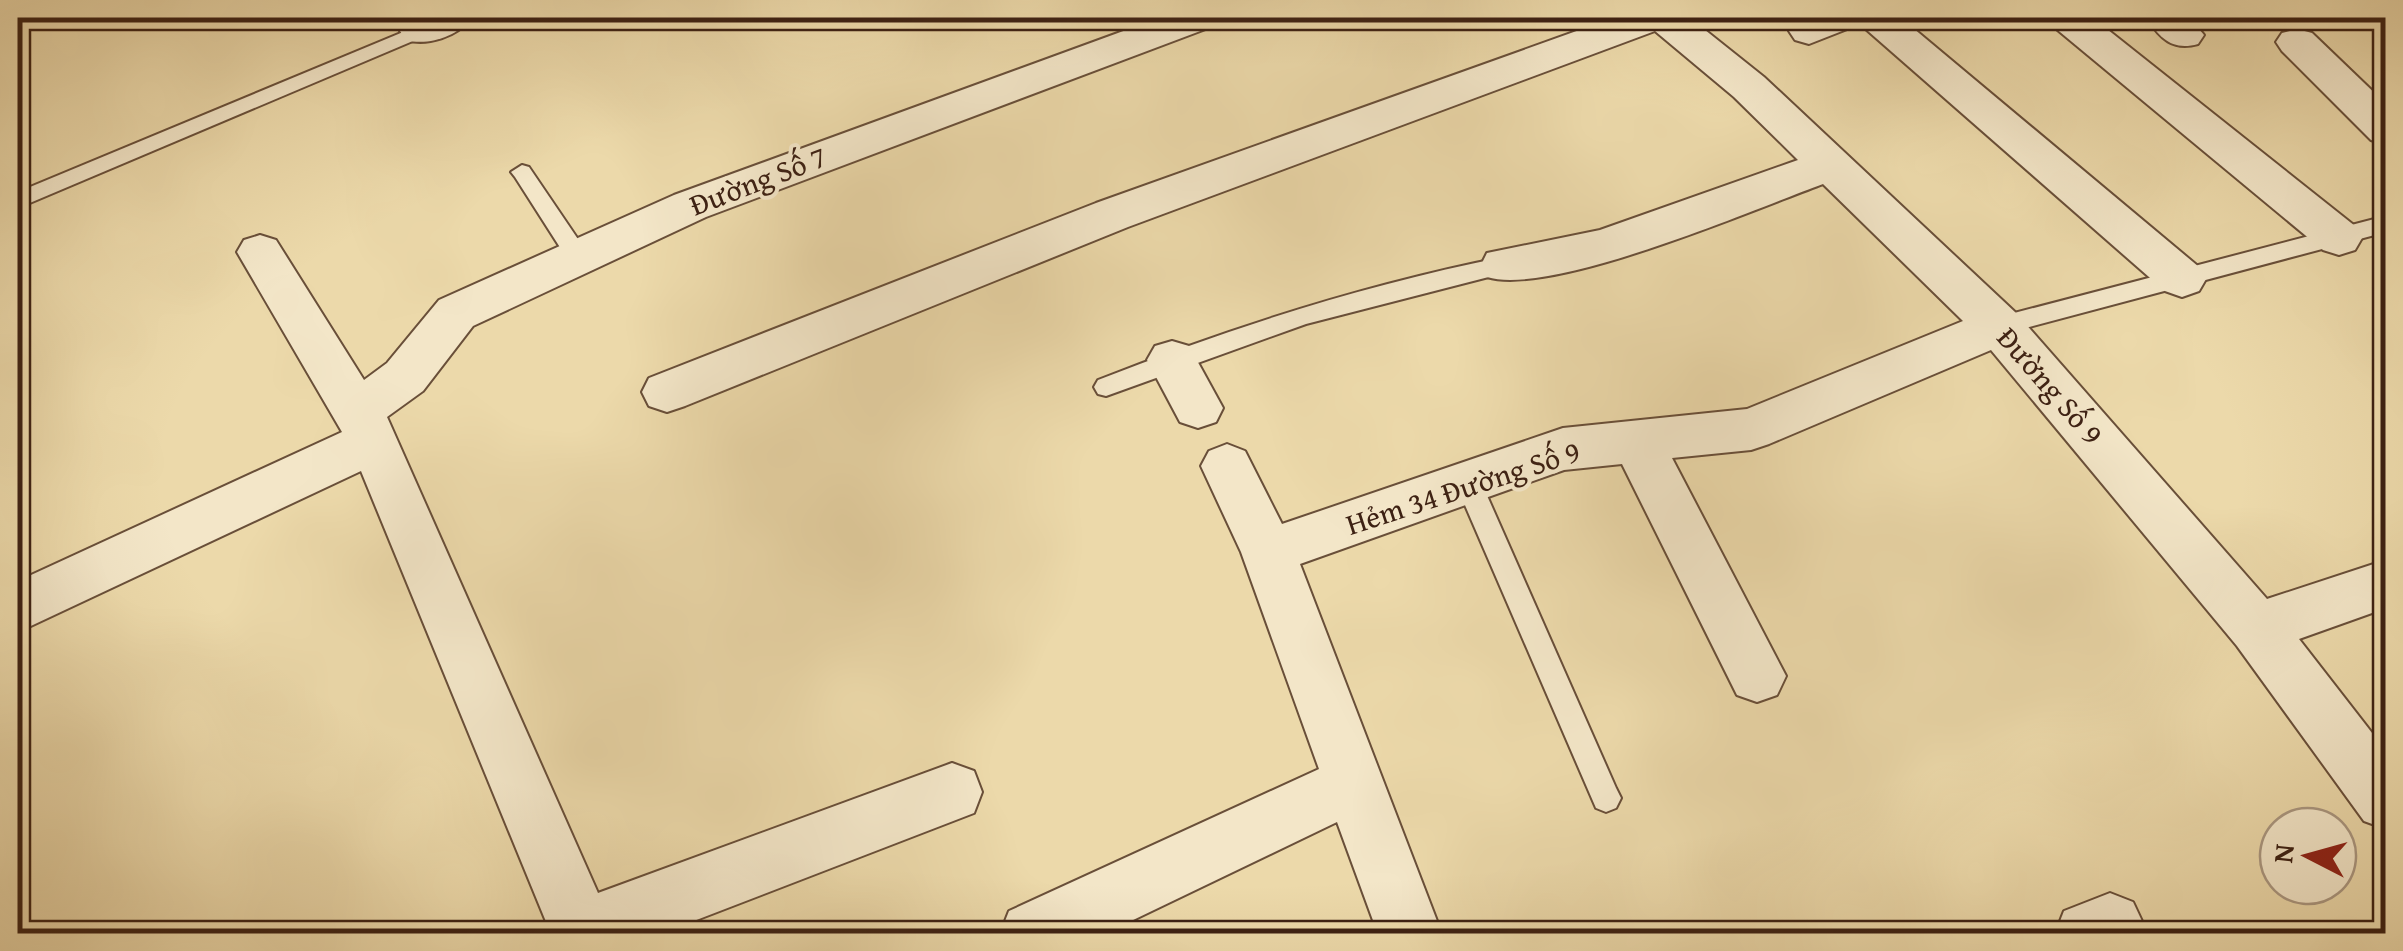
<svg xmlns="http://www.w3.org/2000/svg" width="2403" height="951" viewBox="0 0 2403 951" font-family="'Gentium Book Plus',serif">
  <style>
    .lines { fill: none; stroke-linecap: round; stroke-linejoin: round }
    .service-casing { stroke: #694f39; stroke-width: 4 }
    .minor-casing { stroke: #694f39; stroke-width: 4 }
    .service { fill: #f3e6c8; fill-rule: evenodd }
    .minor { fill: #f3e6c8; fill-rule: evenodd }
    .labels { text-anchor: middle; stroke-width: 8; stroke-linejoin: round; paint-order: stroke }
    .street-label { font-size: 30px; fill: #3d2113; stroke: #f3e6c8 }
  </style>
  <rect width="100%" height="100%" fill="#ecd9aa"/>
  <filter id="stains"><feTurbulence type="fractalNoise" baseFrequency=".002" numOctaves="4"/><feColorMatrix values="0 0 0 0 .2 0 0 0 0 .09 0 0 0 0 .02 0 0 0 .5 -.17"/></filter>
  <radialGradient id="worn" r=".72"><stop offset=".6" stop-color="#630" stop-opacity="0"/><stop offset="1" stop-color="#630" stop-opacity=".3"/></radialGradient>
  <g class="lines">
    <g class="service-casing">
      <g id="service">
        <polygon points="420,25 427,27 427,35 18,208 18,192"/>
        <polygon points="522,165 529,167 586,251 589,257 586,263 570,263 515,177 511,172"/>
        <polygon points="2386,216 2386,232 1999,335 1987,326 1999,317"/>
        <path d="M1504,257L1515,265L1512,271L1306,324L1106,396L1098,394L1094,387L1098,380C1230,328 1364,285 1504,257Z"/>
        <polygon points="1468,472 1477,475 1481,482 1616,788 1621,798 1616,808 1606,812 1596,808 1455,482 1459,475"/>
      </g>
    </g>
    <g class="minor-casing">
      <g id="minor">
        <path d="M416,18H470C458,37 427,46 406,40L400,31L406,22Z"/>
        <polygon points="1159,18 1217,18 1211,27 706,217 473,326 423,391 387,417 598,893 952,763 974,771 982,792 974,813 660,934 543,934 547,924 361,471 18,632 18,581 342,432 237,252 244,240 260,235 276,240 364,380 387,363 439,300 674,195"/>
        <path d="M1613,18H1690L1764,77L2016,313L2267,599L2386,560V608L2299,639L2386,751V829L2364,821L2237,646L1991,350L1769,444L1751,450L1672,458L1786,676L1777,695L1757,702L1737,695L1622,464L1564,470L1300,564L1442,934H1378L1337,822L1104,934H1000L1009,911L1319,769L1241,552L1201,466L1209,451L1227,444L1245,451L1282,524L1563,428L1747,409L1963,321L1823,184C1755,209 1551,297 1487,277L1481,265L1487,253L1600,230L1798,160L1734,97L1655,31L1128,227L685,406L667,412L649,406L642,392L649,378L1096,203Z"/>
        <polygon points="1806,18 1901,18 2199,267 2206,279 2199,291 2182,297 2165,291 1860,24 1809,44 1795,40 1789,31 1795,22"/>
        <polygon points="2048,18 2093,18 2355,226 2362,238 2355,250 2339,255 2323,250 2054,27"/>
        <path d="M2147,18H2190L2204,35L2198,44C2173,51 2160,39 2147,18Z"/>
        <polygon points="2297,29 2312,33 2386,104 2386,145 2371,140 2282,51 2276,42 2282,33"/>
        <polygon points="1172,341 1189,346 1223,408 1216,422 1198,428 1180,422 1147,360 1155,346"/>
        <polygon points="2110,893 2133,902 2148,934 2055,934 2064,911"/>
      </g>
    </g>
    <use href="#service" class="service"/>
    <use href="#minor" class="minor"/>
  </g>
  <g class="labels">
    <g class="street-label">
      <text transform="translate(758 181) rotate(-21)" y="10">Đường Số 7</text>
      <text transform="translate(2050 386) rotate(49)" y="10">Đường Số 9</text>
      <text transform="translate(1463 488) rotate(-18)" y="10">Hẻm 34 Đường Số 9</text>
    </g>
  </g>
  <rect width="2403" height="951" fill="none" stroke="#ecd9aa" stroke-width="60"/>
  <rect x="20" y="20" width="2363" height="911" fill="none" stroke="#3d2113" stroke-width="5"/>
  <rect x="30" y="30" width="2343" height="891" fill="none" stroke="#3d2113" stroke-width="2.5"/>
  <g transform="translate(2308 856) rotate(276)"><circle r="48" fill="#f3e6c8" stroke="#aa9780" stroke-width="2.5"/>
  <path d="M0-8L18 38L0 25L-18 38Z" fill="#8f2418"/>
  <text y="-15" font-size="28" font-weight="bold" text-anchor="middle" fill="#3d2113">N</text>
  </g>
  <rect width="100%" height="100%" filter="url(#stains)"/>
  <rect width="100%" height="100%" fill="url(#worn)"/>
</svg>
